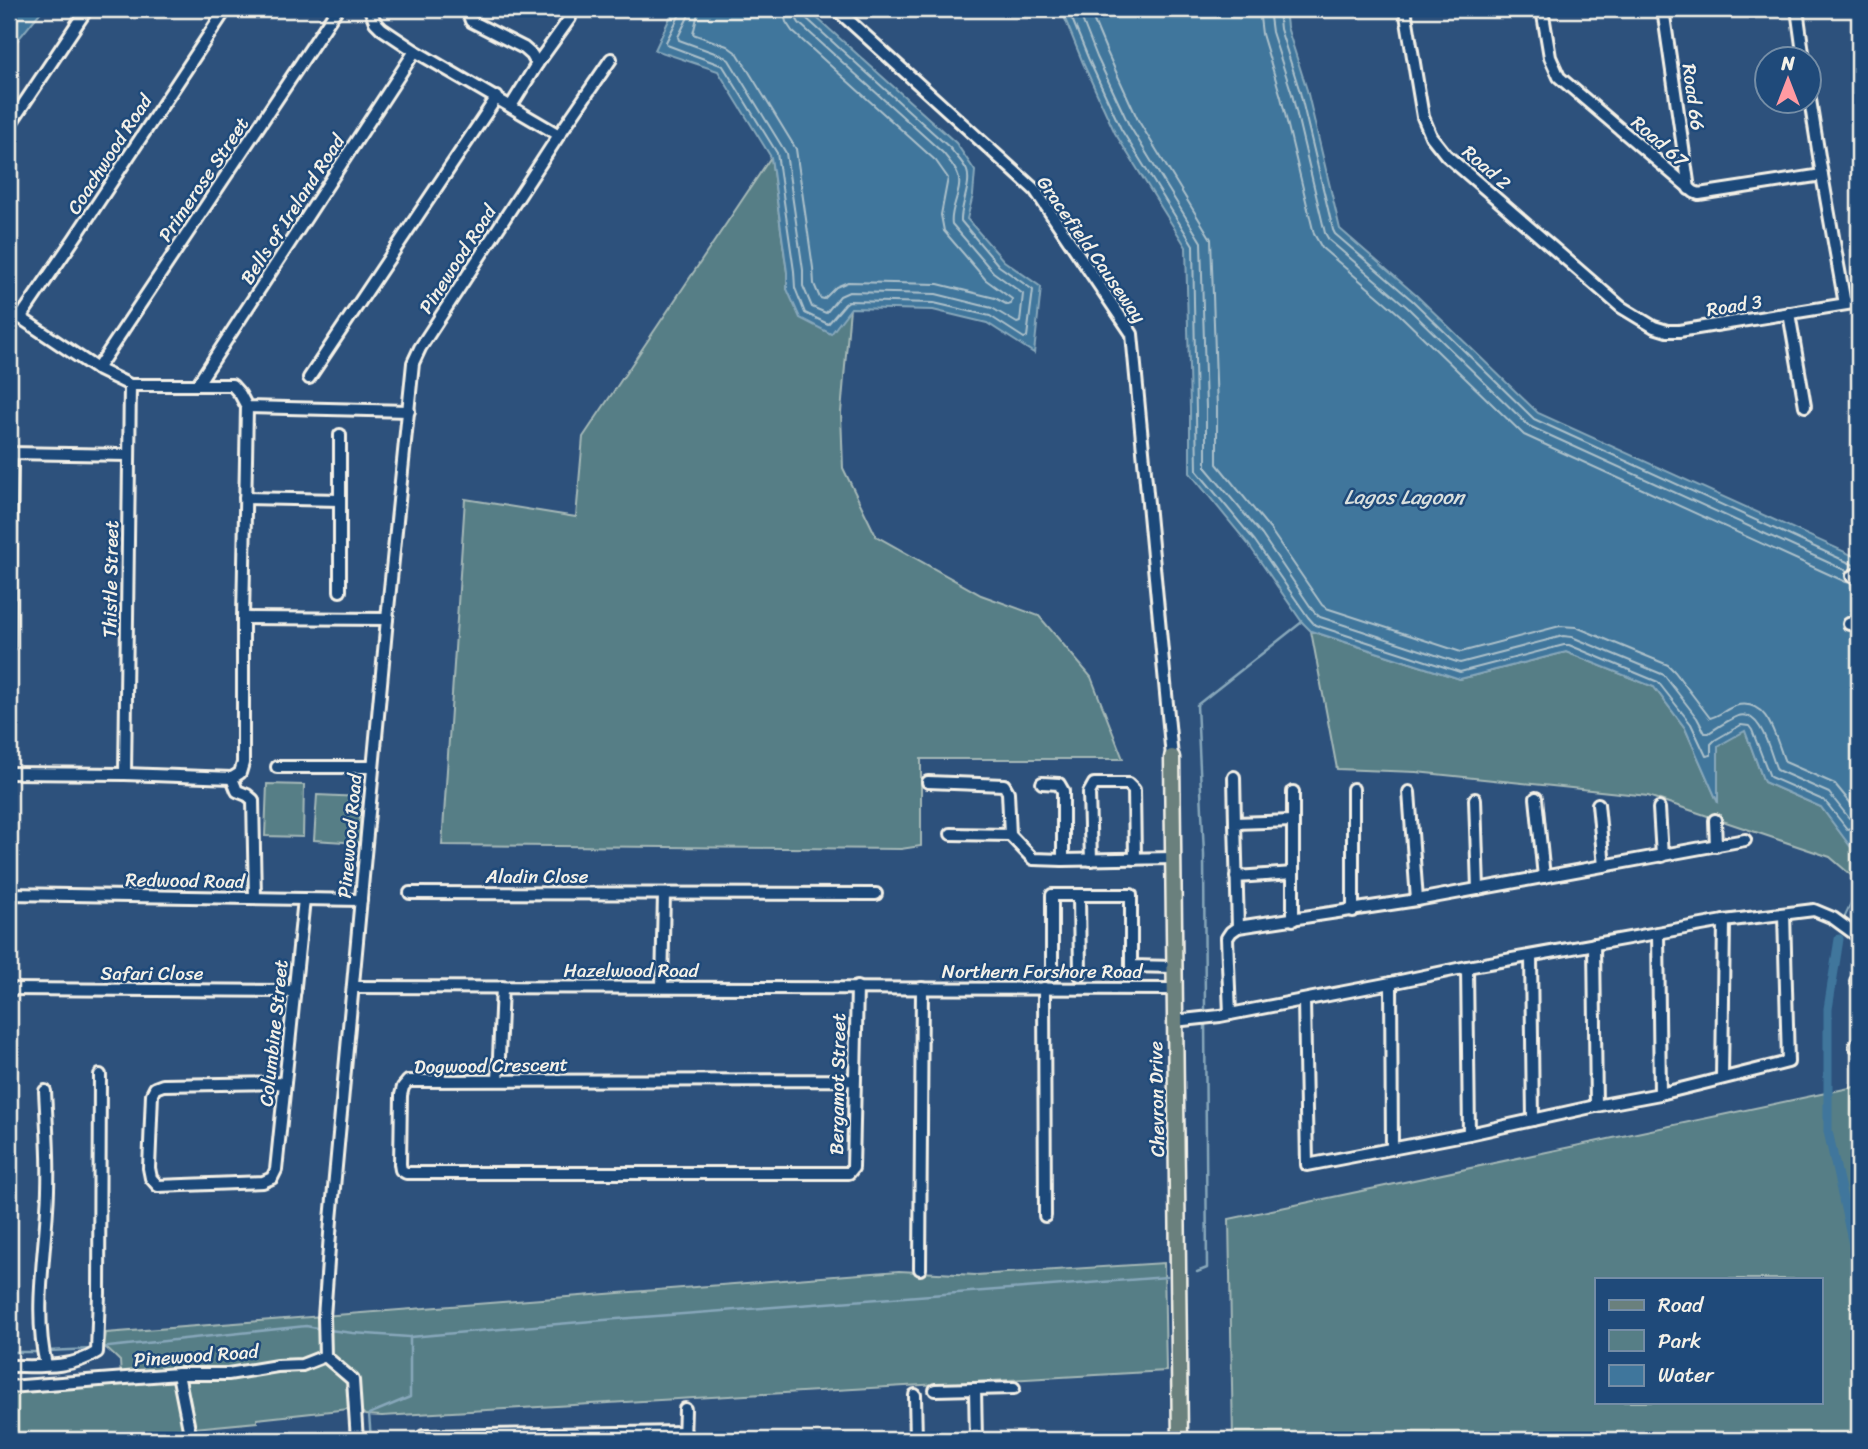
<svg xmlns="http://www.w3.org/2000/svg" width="1868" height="1449" viewBox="0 0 1868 1449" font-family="Sriracha,sans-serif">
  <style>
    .green { fill: #567e86; stroke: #a5b8b7; stroke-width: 2; fill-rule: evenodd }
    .water { fill: #3f769c; stroke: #87a7ba; stroke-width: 2 }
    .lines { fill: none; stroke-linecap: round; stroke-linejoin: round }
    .shore { stroke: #acc0ca; stroke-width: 2 }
    .stream { stroke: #87a7ba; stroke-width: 2.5 }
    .canal { stroke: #3f769c; stroke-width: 9 }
    .minor-casing { stroke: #f4f1e8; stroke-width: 16 }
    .major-casing { stroke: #f4f1e8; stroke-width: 19 }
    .minor { stroke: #1f4a7a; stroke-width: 10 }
    .major { stroke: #6a807d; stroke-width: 14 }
    .labels { text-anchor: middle; stroke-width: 5; stroke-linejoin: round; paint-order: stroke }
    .street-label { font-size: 19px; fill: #f4f1e8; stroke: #1f4a7a }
    .water-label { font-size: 21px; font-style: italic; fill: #d9dfdd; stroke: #1f4a7a }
  </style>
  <rect width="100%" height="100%" fill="#2d517c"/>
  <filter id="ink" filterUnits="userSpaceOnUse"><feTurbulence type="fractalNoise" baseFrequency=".0143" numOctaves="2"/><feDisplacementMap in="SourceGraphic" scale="14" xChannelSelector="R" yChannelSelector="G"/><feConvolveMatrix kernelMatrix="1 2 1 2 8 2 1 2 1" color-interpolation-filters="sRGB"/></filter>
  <g filter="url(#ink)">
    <g class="green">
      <polygon points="771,157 787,272 787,289 850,308 841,413 843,468 876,536 981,595 1039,616 1091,677 1123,759 921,759 921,846 901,849 442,845 465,499 576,517 583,437"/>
      <polygon points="1311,631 1460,679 1566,652 1654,687 1685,728 1717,800 1718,745 1745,730 1764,782 1821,807 1850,845 1859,827 1859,882 1830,857 1648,796 1416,772 1337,769"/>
      <polygon points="267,784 304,785 303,837 265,836"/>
      <polygon points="317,795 361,797 359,843 314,840"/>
      <path d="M1859,1086V1440H1233L1229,1219ZM1821,1279V1402H1597V1279Z"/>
      <polygon points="1164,1263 1166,1371 382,1416 365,1415 358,1408 257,1419 257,1422 68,1440 9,1440 9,1391 121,1378 120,1361 104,1346 106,1333 899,1271 976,1275"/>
    </g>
    <g class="water">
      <polygon points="9,9 43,9 9,51"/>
      <polygon points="674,9 807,9 956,143 975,171 973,195 967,219 1004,261 1041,287 1034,353 987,323 933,310 851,308 831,334 800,318 787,289 787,272 771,157 718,71 655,50"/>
      <polygon points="1061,9 1285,9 1287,27 1307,90 1340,229 1417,296 1538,413 1854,556 1859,560 1859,827 1850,846 1821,807 1764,782 1745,731 1718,746 1718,803 1685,728 1654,687 1566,652 1460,679 1311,631 1302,622 1249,545 1190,473 1190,408 1186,247 1115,133 1083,63"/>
    </g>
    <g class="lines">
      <g class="shore">
        <path d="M680,9V14L666,42L667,45L723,66L777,153L794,271L795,288L805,313L828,324L845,304L849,301L934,303L990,316L1024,338L1027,337L1033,290L999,266L961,221C960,207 972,184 967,171C964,163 955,155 950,148L805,17L803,9"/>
        <path d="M689,9L688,17L678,37L679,40L723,56L729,60L786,153L803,270V286L812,307L826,313L840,296L849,292L936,294L992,308L1017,323L1020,322L1023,294L993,272L952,224C949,208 965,188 957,173C954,166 948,159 943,153L799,23L795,16L794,9"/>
        <polyline points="699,9 693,34 727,46 738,54 796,149 813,268 814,284 820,298 824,299 836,287 848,282 938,284 995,298 1008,305 1011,304 1012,299 986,280 944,231 941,215 948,178 936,161 792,31 786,22 783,9"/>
        <polyline points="1068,9 1089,60 1121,129 1193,245 1197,471 1255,541 1308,617 1315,625 1460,672 1564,645 1569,645 1658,682 1691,724 1706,756 1711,755 1711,744 1715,740 1741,725 1749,726 1752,730 1770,777 1825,801 1847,829 1859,826"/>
        <path d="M1078,9L1097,57L1129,125L1201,242L1206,408V468L1262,535L1314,612L1320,617L1460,663L1563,636L1572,637L1664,675L1697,718L1705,733H1709C1718,727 1728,720 1738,716C1762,709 1770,754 1777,770L1829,793L1849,818L1859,817"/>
        <path d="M1089,9L1107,52L1138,120L1211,239L1217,408V464L1270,529L1322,605L1326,608L1461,652L1560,626L1576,627L1668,665L1675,672L1710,718C1719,716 1726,709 1735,706C1769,696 1776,741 1785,762L1835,784L1853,806L1859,807"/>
        <polyline points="1259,9 1262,34 1281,97 1314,234 1322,248 1400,315 1524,435 1846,582 1859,585"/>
        <polyline points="1269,9 1272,32 1292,94 1325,233 1329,240 1407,307 1529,426 1847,571"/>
        <polyline points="1278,9 1280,29 1300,92 1333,230 1335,234 1413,301 1534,419 1854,565 1859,565"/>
      </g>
      <g class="stream">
        <polyline points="1844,918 1859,886"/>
        <polyline points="1205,1013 1204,854 1197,705 1302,622"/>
        <polyline points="1197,1272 1207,1268 1205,1020"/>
        <polyline points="329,1330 353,1333 409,1337"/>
        <polyline points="99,1348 306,1326 322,1329"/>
        <polyline points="47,1351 93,1349"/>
        <polyline points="9,1352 40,1352"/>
        <polyline points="371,1440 369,1414 410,1397 410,1337 604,1320 1167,1277"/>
      </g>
      <polyline class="canal" points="1839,939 1828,1009 1828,1131 1859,1272"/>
      <g class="minor-casing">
        <g id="minor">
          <polyline points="370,9 375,22 382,29 415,51 559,135"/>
          <polyline points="469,9 468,13 471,21 524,48 532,55 537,64 511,106"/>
          <polyline points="836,9 1035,190 1132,334 1172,757"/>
          <polyline points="1405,9 1423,117 1431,136 1446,155 1621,307 1654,327 1667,331 1679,331 1859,302"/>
          <polyline points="1542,9 1550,57 1559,77 1694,192 1699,194 1822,175"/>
          <polyline points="1663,9 1689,189"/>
          <polyline points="1797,9 1804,60"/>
          <polyline points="537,64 570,18"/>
          <polyline points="1808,87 1822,175 1845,304"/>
          <polyline points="9,126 87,9"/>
          <polyline points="9,310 97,369 130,385 232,385 240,394 247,407 409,411"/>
          <polyline points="1789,313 1805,406"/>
          <polyline points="20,318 74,239 226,9"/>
          <polyline points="97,369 337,9"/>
          <polyline points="309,378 497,97"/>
          <polyline points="197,385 415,51"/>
          <polyline points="9,453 129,455"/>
          <polyline points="245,498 340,500"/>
          <polyline points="1852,576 1859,573"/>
          <polyline points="340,591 340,435"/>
          <polyline points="243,618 387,619"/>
          <polyline points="1849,624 1859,620"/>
          <polyline points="9,647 12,453"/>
          <polyline points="277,767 373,767"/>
          <polyline points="9,773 125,774 232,778 240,773 243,763 243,618 247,407"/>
          <polyline points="125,774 130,385"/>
          <polyline points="1234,777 1235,823"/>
          <polyline points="232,778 237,791 247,795 253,800 255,898"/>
          <polyline points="928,782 1004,785 1008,792 1010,835 1033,859 1063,860 1173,858"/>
          <polyline points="1042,783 1059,784 1063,791 1063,860"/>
          <polyline points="1353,789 1353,911"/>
          <polyline points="1293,792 1293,920"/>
          <polyline points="1409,792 1417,900"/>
          <polyline points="1536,798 1544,877"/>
          <polyline points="1475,799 1478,889"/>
          <polyline points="1598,804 1604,866"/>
          <polyline points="1659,808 1662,856"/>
          <polyline points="1715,820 1716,846"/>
          <polyline points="951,834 1010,835"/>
          <polyline points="1091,860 1089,793 1094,784 1128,784 1134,790 1135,859"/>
          <polyline points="1236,877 1293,873"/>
          <polyline points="410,893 876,894"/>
          <polyline points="9,894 361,900"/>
          <polyline points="1079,895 1080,975"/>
          <polyline points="1238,927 1235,823 1293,821"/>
          <polyline points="1658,933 1660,1094"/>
          <polyline points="1594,944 1596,1106"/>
          <polyline points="1531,956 1533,1120"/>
          <polyline points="1467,967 1469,1134"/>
          <polyline points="1052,976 1052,895 1131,895 1131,966 1174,967"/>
          <polyline points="1856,981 1859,980"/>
          <polyline points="1391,983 1392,1148"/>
          <polyline points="353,987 1174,989"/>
          <polyline points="662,987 664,894"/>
          <polyline points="1044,988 1045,1216"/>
          <polyline points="9,989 295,991"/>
          <polyline points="1304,1000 1307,1165 1469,1134 1596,1106 1660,1094 1788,1062 1784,914"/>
          <polyline points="1230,1014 1227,938 1231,932 1238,927 1417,900 1745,840"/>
          <polyline points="1174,1021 1220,1016 1391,983 1467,967 1724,921 1814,910 1833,918 1859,937"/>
          <polyline points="1855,1046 1859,1045"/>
          <polyline points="1722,1078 1724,921"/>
          <polyline points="498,1080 502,987"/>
          <polyline points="855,1080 408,1081 403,1087 401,1095 400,1164 401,1170 406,1173 849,1173 853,1168 857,987"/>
          <polyline points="284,1083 163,1085 155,1088 152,1094 149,1168 151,1178 158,1186 263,1182 272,1178 276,1170 304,899"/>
          <path d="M45,1091C47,1130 50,1170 47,1209C44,1261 34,1313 46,1365"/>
          <polyline points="920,1269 922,988"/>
          <polyline points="325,1356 353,1380 357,1440"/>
          <path d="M9,1366C38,1366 72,1369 97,1352L99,1293L100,1075"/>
          <polyline points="178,1374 189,1429"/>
          <polyline points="9,1387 178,1374 228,1374 277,1366 302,1365 325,1356 324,1317 331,1220 387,619 413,363 420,348 559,135 611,59"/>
          <polyline points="975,1389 976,1440"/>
          <polyline points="935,1390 1014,1388"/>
          <polyline points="915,1395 916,1440"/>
          <polyline points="423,1436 685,1432"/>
          <polyline points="684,1440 685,1409"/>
        </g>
      </g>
      <g class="major-casing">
        <polyline id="major" points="1172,757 1180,1440"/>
      </g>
      <use href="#minor" class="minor"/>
      <use href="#major" class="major"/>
    </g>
  </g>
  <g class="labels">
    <g class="street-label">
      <text transform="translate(1694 97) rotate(82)" y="7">Road 66</text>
      <text transform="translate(1660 141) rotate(41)" y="7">Road 67</text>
      <text transform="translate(109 154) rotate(-57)" y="7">Coachwood Road</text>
      <text transform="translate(1487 167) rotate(41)" y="7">Road 2</text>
      <text transform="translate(203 179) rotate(-56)" y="7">Primerose Street</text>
      <text transform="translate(292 209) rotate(-57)" y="7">Bells of Ireland Road</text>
      <text transform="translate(1092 249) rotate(55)" y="7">Gracefield Causeway</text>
      <text transform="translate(457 259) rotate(-57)" y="7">Pinewood Road</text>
      <text transform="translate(1734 305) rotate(-9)" y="7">Road 3</text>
      <text transform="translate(110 579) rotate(-89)" y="7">Thistle Street</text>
      <text transform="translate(349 836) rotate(-85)" y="7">Pinewood Road</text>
      <text x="537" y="883">Aladin Close</text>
      <text transform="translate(185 880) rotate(1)" y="7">Redwood Road</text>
      <text x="631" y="977">Hazelwood Road</text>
      <text x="1042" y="978">Northern Forshore Road</text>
      <text x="152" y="980">Safari Close</text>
      <text transform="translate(273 1033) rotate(-84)" y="7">Columbine Street</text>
      <text transform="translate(491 1065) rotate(-1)" y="7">Dogwood Crescent</text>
      <text transform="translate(837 1084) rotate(-89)" y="7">Bergamot Street</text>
      <text transform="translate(1156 1099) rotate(-91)" y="7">Chevron Drive</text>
      <text transform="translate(196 1355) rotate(-4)" y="7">Pinewood Road</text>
    </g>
    <g class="water-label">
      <text x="1404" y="504">Lagos Lagoon</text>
    </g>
  </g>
  <rect width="1868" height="1449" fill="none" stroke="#1f4a7a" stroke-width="35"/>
  <rect x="18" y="18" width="1833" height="1414" fill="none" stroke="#f4f1e8" stroke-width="2.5" filter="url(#ink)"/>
  <rect x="1595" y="1278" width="228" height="126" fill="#1f4a7a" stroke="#748da6" stroke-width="2"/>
  <rect x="1609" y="1300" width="35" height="10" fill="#6a807d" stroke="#748da6" stroke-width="2"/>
  <text x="1658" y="1312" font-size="21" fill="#f4f1e8">Road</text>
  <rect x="1609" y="1330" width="35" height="21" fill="#567e86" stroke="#748da6" stroke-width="2"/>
  <text x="1658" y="1348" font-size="21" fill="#f4f1e8">Park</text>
  <rect x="1609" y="1365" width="35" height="21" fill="#3f769c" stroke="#748da6" stroke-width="2"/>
  <text x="1658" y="1382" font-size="21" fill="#f4f1e8">Water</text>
  <g transform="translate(1788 80)"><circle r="33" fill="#1f4a7a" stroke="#748da6" stroke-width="2"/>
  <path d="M0-5L12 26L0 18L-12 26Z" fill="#ff9aa2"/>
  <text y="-10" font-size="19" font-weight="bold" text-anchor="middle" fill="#f4f1e8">N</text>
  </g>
</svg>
